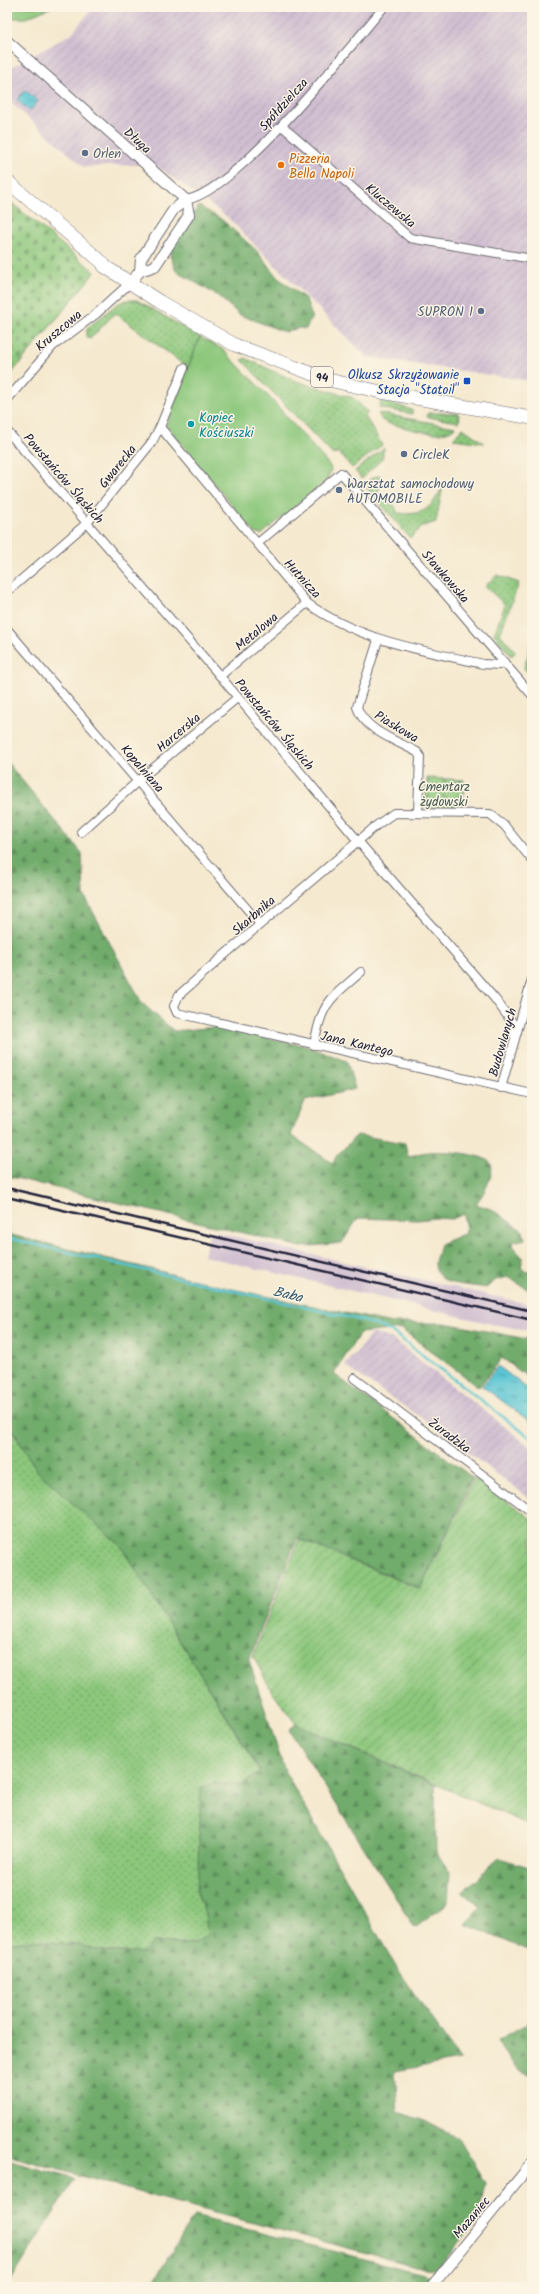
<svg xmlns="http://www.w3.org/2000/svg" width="539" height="2294" viewBox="0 0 539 2294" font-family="Kalam,sans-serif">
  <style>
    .industrial { fill: url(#industrial-furrows) }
    .railway { fill: #cfbdd0 }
    .grass { fill: url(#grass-dots); stroke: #57745c }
    .forest { fill: url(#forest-firs); stroke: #4a6754 }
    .cemetery { fill: url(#cemetery-stones); stroke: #57745c }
    .park { fill: #8cc77c; stroke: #57745c }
    .garden { fill: url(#garden-furrows); stroke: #57745c }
    .water { fill: url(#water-ripples); stroke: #3e7488 }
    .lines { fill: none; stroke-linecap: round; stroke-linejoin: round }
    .stream { stroke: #5bc6d4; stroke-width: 2.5 }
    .minor-casing { stroke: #6c686f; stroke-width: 10 }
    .tertiary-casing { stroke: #6c686f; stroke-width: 12 }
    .primary-casing { stroke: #6c686f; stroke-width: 14 }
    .minor { stroke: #fff; stroke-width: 8 }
    .tertiary { stroke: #fff; stroke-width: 10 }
    .primary { stroke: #fff; stroke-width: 13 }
    .rail { stroke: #22223b; stroke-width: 2.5 }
    .service-dot { fill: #5c6f8a; stroke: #fcf5e5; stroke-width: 1.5 }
    .food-dot { fill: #e8710a; stroke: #fcf5e5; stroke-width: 1.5 }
    .transit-dot { fill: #1a4fb4; stroke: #fcf5e5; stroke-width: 1.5 }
    .culture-dot { fill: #0f9aa8; stroke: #fcf5e5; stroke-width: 1.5 }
    .labels { text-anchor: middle; stroke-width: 3; stroke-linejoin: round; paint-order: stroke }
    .shield { fill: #fcf5e5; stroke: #63616e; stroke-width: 1 }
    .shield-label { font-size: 12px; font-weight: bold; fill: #22223b }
    .street-label { font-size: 13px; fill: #22223b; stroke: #fcf5e5 }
    .service-label { font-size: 13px; fill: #4e5e75; stroke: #fcf5e5; text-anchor: start }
    .food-label { font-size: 13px; fill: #c56008; stroke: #fcf5e5; text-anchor: start }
    .transit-label { font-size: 13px; fill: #164399; stroke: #fcf5e5; text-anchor: end }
    .culture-label { font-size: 13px; fill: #0d838f; stroke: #fcf5e5; text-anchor: start }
    .park-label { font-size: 13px; fill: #475c52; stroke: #fcf5e5 }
    .water-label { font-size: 14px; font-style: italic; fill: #365b71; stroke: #fcf5e5 }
  </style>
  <defs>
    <pattern id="industrial-furrows" width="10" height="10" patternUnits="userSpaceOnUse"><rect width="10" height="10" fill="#cfbdd0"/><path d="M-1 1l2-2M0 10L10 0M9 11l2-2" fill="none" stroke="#b1a2b4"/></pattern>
    <pattern id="grass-dots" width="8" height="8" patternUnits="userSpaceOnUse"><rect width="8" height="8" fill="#8cc77c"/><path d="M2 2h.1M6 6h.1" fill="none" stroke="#72a167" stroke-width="1.8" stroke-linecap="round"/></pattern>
    <pattern id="forest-firs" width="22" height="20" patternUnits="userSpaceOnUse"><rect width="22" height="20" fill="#71ac6c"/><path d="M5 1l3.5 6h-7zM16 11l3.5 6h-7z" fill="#5c8c5a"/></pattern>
    <pattern id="cemetery-stones" width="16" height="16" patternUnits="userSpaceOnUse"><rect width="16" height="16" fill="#8cc77c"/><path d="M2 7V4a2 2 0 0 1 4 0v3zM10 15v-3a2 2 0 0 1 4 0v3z" fill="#72a167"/></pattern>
    <pattern id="garden-furrows" width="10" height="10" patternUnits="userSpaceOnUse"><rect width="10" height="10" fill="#8cc77c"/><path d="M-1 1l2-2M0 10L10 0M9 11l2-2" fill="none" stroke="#72a167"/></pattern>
    <pattern id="water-ripples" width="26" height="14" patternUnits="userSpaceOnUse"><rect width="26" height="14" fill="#5bc6d4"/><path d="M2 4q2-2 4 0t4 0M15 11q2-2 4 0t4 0" fill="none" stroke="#4ba0ad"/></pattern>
  </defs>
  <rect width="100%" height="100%" fill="#fcf5e5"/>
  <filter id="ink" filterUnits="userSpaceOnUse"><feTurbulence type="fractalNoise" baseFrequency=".025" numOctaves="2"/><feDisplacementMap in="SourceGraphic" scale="8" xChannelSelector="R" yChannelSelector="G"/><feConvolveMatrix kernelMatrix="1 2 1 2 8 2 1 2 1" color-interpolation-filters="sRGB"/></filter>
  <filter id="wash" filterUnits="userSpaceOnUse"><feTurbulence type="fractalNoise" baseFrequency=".012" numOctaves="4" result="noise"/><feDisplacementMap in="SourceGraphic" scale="16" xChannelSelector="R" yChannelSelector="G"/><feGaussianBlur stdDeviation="0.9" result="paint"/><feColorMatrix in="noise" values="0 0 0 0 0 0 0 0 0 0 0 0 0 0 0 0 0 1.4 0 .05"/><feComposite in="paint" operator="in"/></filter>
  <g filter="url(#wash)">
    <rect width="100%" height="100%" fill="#f5e9cf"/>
    <g class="industrial">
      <polygon points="94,7 532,7 532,381 367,357 226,216 154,164 84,167 7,99 7,70 71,34"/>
      <polygon points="372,1333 391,1338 532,1448 532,1500 426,1421 345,1366"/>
    </g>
    <polygon class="railway" points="210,1231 532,1305 532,1331 492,1324 204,1256"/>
    <g class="grass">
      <polygon points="127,300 137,300 200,337 188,368 115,313 90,339 86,337 87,328 117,304"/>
      <polygon points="245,358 293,380 354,398 368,413 365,416 382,445 352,468 338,452 333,455 242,360"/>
      <polygon points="381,400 412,410 412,414 379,408"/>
      <path d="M378,413L455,427C442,441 405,427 387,423L382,420Z"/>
      <polygon points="428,413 458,413 460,419 458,422 427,417"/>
      <polygon points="463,428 484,443 453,439"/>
      <polygon points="384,448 382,459 362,479 355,471"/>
      <path d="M377,476H381L378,496C386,498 397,504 397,513C424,516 431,509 443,486L436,522L423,526L410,538L366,487L370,479Z"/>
      <polygon points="497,575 519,583 500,634 516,652 511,656 494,634 505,605 485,586"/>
      <polygon points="532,641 532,671 528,673 524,668"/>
      <polygon points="7,1421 38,1472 121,1546 261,1773 241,1785 213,1783 197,1892 205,1914 208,1935 193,1944 153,1942 143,1953 102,1951 79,1945 31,1940 7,1943"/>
    </g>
    <g class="forest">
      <polygon points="199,206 221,219 257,251 277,277 306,299 312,317 306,329 299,328 285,332 240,315 218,296 176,271 170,256 174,239"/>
      <path d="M7,762L82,853L84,895L142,1003L174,1031L217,1027L306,1046L347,1061L355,1089L305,1101L291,1135L332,1163L338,1154L357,1135L405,1143L408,1157C414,1155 422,1152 429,1152C440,1150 486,1153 491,1164C495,1175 482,1196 476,1205C493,1206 508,1222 523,1231L525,1239L513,1242L514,1248L523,1258L521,1267L526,1272L532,1270V1292L508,1277L496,1280L486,1288C469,1284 434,1288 435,1262C436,1257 439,1250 440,1244L466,1233L464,1214L452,1219L436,1218L418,1220L358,1218L342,1243L301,1247L7,1176Z"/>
      <polygon points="7,1234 232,1289 392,1323 445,1323 532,1340 532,1380 502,1358 479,1387 401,1329 360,1333 334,1374 473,1478 420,1588 297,1538 249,1660 285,1772 395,1965 460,2060 395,2071 398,2112 425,2121 459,2139 485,2183 478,2221 437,2269 423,2268 159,2198 7,2155 7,1943 31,1940 79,1945 102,1951 143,1953 153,1942 193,1944 208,1935 205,1914 197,1892 201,1788 213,1783 241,1785 261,1772 121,1546 38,1472 7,1421"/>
      <polygon points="296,1724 435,1785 436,1852 450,1872 448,1903 415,1928 289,1730"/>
      <polygon points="499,1858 529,1867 532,1863 532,1952 465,1924 481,1907 462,1892"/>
      <polygon points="532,2017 532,2076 518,2071 497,2041 526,2024"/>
      <polygon points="7,2160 75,2179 7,2287"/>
      <polygon points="194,2216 432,2276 424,2287 150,2287"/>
    </g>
    <g class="cemetery">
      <polygon points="7,199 95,272 7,379"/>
      <polygon points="427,778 464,780 463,808 424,807"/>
    </g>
    <g class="park">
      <polygon points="7,7 52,7 26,18 9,18 7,17"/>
      <polygon points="200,337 222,349 272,400 330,466 331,471 326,481 261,535 255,533 166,425"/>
    </g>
    <polygon class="garden" points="475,1478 532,1519 532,1826 296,1724 272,1692 253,1656 299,1539 420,1589"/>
    <g class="water">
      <polygon points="25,90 38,101 30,111 17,100"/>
      <polygon points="498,1366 532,1392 532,1423 482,1386"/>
    </g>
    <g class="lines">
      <polyline class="stream" points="7,1238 360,1320 382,1327 395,1334 532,1439"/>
    </g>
  </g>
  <g filter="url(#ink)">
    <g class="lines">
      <g class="minor-casing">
        <g id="minor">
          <polyline points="282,126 410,238 532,259"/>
          <path d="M186,200C236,192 348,49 384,7"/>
          <polyline points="7,400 53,346 96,314 131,282"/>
          <path d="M160,427L307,603C359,641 422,650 483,664L499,665L504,662"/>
          <polyline points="7,431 220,676 358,841 495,999 512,1022 515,1038"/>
          <polyline points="258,543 341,473 532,695"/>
          <polyline points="7,592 87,523 152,442 160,427 184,368"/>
          <polyline points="7,629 260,924"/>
          <path d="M378,640L357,707C364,730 397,741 417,752L420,756L418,813"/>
          <polyline points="220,676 307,603"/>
          <polyline points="81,832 138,781 237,698"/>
          <polyline points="532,860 504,825 490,814 394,813 377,825 222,957 179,995 174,1006 177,1013 532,1094"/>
          <path d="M314,1045C322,1002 329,1000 361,972"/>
          <polyline points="501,1088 532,979"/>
          <polyline points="354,1378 532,1512"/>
        </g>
      </g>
      <g class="tertiary-casing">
        <g id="tertiary">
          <polyline points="7,41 186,200"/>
          <polyline points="140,271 141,259 174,209 186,200"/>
          <polyline points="131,282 140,271 155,266 189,215 186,200"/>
          <polyline points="431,2287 532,2163"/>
        </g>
      </g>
      <g class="primary-casing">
        <polyline id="primary" points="7,181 103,263 104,266 160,302 235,345 329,380 381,392 532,418"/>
      </g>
      <use href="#minor" class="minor"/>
      <use href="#tertiary" class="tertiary"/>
      <use href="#primary" class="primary"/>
      <g class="rail">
        <polyline points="7,1188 532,1311"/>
        <polyline points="7,1197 532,1320"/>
      </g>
    </g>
  </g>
  <g class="service-dot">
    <circle cx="85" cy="153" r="4"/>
    <circle cx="481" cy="311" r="4"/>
    <circle cx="404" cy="454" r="4"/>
    <circle cx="339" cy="490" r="4"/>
  </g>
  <circle class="food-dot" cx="281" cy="165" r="4"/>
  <rect class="transit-dot" x="463" y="377" width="8" height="8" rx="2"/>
  <circle class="culture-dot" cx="191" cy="424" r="4"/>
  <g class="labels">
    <rect class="shield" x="311" y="367" width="22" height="20" rx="3"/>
    <g class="shield-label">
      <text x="322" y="381">94</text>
    </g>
    <g class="street-label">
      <text transform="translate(283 104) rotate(-48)" y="5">Spółdzielcza</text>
      <text transform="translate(138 140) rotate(42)" y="5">Długa</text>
      <text transform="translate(391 205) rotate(40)" y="5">Kluczewska</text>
      <text transform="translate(58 330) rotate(-40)" y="5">Kruszcowa</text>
      <text transform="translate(117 466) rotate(-51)" y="5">Gwarecka</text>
      <text transform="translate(64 478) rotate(49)" y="5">Powstańców Śląskich</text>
      <text transform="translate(446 576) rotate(49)" y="5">Sławkowska</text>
      <text transform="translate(303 578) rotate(48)" y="5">Hutnicza</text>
      <text transform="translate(256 631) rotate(-40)" y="5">Metalowa</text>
      <text transform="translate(275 724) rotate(50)" y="5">Powstańców Śląskich</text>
      <text transform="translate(397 726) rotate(31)" y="5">Piaskowa</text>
      <text transform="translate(178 732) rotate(-40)" y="5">Harcerska</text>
      <text transform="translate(143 768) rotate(49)" y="5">Kopalniana</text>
      <text transform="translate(253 915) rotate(-41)" y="5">Skarbnika</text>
      <text transform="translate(502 1042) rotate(-74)" y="5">Budowlanych</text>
      <text transform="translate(357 1043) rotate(13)" y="5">Jana Kantego</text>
      <text transform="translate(450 1435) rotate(37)" y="5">Żuradzka</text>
      <text transform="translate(471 2217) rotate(-50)" y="5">Mazaniec</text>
    </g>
    <g class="service-label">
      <text x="93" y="158">Orlen</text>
      <text x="473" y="316" text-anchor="end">SUPRON 1</text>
      <text x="412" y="459">CircleK</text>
      <text x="347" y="488">Warsztat samochodowy<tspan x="347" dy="15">AUTOMOBILE</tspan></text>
    </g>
    <g class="food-label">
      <text x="289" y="163">Pizzeria<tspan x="289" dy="15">Bella Napoli</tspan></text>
    </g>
    <g class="transit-label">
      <text x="459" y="379">Olkusz Skrzyżowanie<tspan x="459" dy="15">Stacja "Statoil"</tspan></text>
    </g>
    <g class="culture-label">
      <text x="199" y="422">Kopiec<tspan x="199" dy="15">Kościuszki</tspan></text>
    </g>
    <g class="park-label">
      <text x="444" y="791">Cmentarz<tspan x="444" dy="15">żydowski</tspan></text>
    </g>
    <g class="water-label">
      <text transform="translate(288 1294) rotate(13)" y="5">Baba</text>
    </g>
  </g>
  <rect width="539" height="2294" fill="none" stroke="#fcf5e5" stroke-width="24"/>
</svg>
